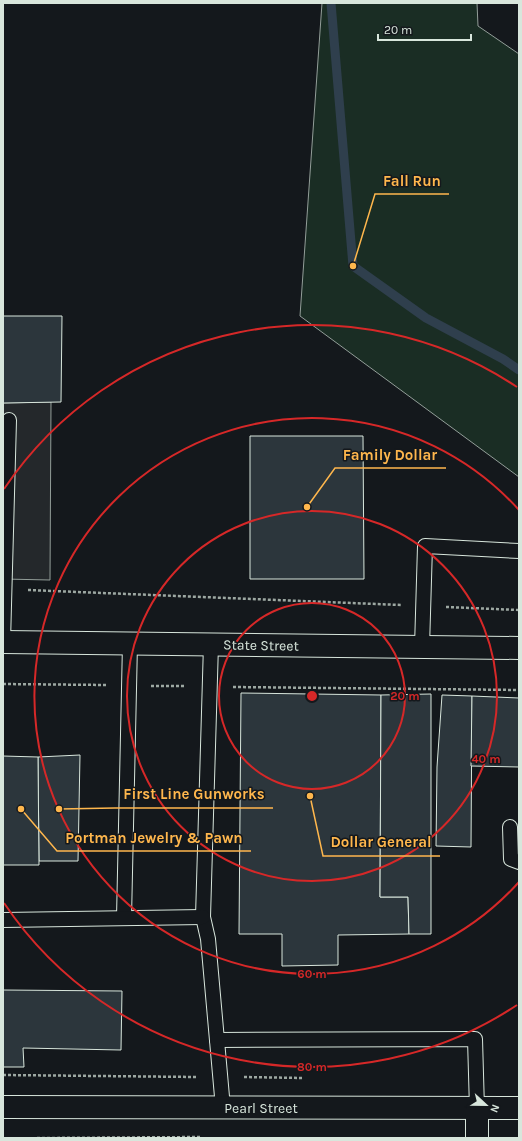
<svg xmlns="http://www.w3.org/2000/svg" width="522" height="1141" viewBox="0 0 522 1141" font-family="Karla,sans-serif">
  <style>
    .green { fill: #1a2d24; stroke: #939e99 }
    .parking { fill: #24282b; stroke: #939e99 }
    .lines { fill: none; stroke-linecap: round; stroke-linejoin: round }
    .stream { stroke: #2f3f4d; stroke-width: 9 }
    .building { fill: #2c363c; stroke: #d8e6dc }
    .service-casing { stroke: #d8e6dc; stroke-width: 16 }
    .minor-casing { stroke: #d8e6dc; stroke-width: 24 }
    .secondary-casing { stroke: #d8e6dc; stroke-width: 24 }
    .path { stroke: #9da8a2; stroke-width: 2.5; stroke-dasharray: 3 2; stroke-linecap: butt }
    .service { stroke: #14181c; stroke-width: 14 }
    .minor { stroke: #14181c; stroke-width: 22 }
    .secondary { stroke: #14181c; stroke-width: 22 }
    .ring { fill: none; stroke: #d62828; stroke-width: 2 }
    .labels { text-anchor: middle; stroke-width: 3; stroke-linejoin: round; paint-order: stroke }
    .street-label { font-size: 14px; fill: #d8e6dc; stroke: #14181c }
    .centre { fill: #d62828; stroke: #14181c; stroke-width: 2 }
    .ring-label { font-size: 12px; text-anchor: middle; font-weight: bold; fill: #d62828; stroke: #14181c; stroke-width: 3; stroke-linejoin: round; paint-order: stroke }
    .leader { fill: none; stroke: #ffb74d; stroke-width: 1.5 }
    .callout-dot { fill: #ffb74d; stroke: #14181c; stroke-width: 1.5 }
    .callout-label { font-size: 15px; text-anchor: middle; font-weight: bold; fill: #ffb74d; stroke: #14181c; stroke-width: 3; stroke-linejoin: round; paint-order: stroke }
  </style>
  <rect width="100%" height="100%" fill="#14181c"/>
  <polygon class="green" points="322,3 477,3 478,26 519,54 519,477 300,316"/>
  <polygon class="parking" points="51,402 50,580 3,579 3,403"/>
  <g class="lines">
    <polyline class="stream" points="331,3 353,266 426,318 503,359 519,370"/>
  </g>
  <g class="building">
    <polygon points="3,316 62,316 61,402 3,403"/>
    <polygon points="250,436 363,436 364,579 250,579"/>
    <polygon points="241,693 381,695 380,897 408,897 409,934 338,935 338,965 282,966 282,934 239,934"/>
    <polygon points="431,694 431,934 409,934 408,897 380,897 381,695"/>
    <polygon points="442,695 472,696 471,847 436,846 437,767"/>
    <polygon points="472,696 519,698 519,767 471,766"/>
    <polygon points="80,755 78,861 39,861 38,757"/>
    <polygon points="3,756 38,757 39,865 3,865"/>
    <polygon points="3,990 122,991 121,1050 23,1048 24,1067 3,1067"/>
  </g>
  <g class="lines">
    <g class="service-casing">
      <g id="service">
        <polyline points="3,642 9,420"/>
        <polyline points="211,644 203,917 208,939 223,1108"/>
        <polyline points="422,647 425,546 519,551"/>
        <polyline points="510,827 511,859 519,862"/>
        <polyline points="124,918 130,643"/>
        <polyline points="3,920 203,917"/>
        <polyline points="217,1040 475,1039 477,1109"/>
      </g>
    </g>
    <g class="minor-casing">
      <g id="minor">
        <polyline points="3,1107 519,1108"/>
        <polyline points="477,1109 477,1138"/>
      </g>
    </g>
    <g class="secondary-casing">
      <polyline id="secondary" points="3,642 519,648"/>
    </g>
    <g class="path">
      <polyline points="28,590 401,605"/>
      <polyline points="446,607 519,610"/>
      <polyline points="3,684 106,685"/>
      <polyline points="151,686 186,686"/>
      <polyline points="233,687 519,690"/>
      <polyline points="3,1075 197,1077"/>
      <polyline points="244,1077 303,1078"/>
      <polyline points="37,1138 201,1137"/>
    </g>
    <use href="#service" class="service"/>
    <use href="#minor" class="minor"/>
    <use href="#secondary" class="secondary"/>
  </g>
  <g class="ring">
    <circle cx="312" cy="696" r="93"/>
    <circle cx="312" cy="696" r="185"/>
    <path d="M519 882A278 278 0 1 1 519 510"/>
    <path d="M517 1005A371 371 0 0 1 4 903M4 489A371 371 0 0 1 517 387"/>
  </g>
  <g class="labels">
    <g class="street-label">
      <text transform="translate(261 645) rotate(1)" y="5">State Street</text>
      <text x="261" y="1113">Pearl Street</text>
    </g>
  </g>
  <circle cx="312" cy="696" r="6" class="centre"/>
  <g class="ring-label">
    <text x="405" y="700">20 m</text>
    <text x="486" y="763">40 m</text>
    <text x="312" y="978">60 m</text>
    <text x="312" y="1071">80 m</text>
  </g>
  <path class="leader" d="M353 266L375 194H449M307 507L335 468H446M59 809L115 808H273M21 809L57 851H251M310 796L323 856H440"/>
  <g class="callout-dot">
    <circle cx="353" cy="266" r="4"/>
    <circle cx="307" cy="507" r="4"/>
    <circle cx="59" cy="809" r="4"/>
    <circle cx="21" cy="809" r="4"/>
    <circle cx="310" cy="796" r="4"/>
  </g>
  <g class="callout-label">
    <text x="412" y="186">Fall Run</text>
    <text x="390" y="460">Family Dollar</text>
    <text x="194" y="799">First Line Gunworks</text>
    <text x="154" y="843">Portman Jewelry &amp; Pawn</text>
    <text x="381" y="847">Dollar General</text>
  </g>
  <rect width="522" height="1141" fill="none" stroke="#d8e6dc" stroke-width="8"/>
  <g transform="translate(486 1105) rotate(112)" stroke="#14181c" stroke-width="3" paint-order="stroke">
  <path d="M0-3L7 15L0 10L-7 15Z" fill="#d8e6dc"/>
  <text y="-6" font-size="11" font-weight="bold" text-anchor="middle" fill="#d8e6dc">N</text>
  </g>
  <path d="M378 34v6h93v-6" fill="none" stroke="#d8e6dc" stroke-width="2"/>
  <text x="384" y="34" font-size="12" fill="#d8e6dc" stroke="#14181c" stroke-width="3" paint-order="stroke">20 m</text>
</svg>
